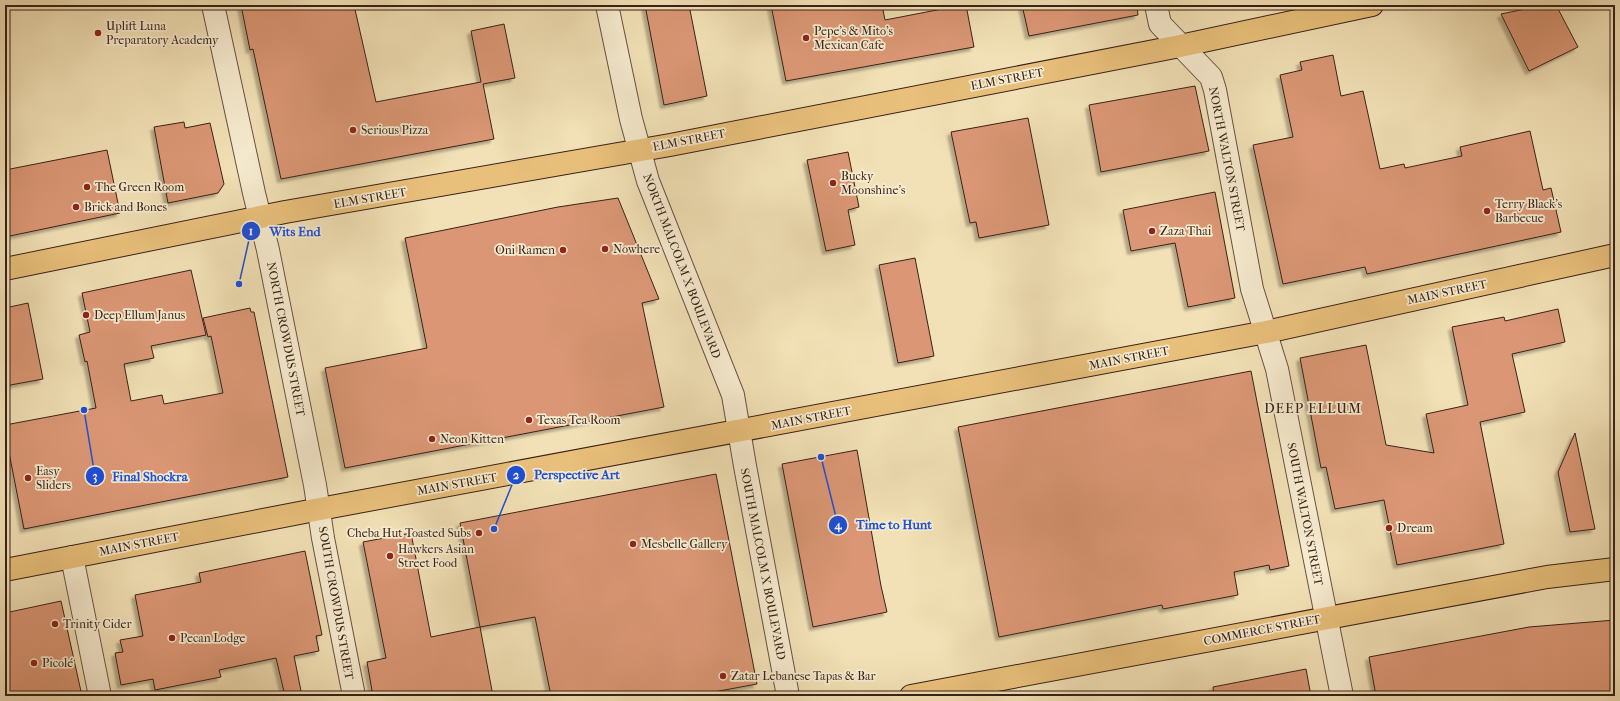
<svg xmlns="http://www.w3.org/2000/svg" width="1620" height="701" viewBox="0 0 1620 701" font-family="'IM FELL French Canon',serif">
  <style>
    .building { fill: #db9775; stroke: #382118; filter: url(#shadow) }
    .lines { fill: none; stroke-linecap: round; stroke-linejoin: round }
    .minor-casing { stroke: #665140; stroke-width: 24 }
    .major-casing { stroke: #382118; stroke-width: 24 }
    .minor { stroke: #f7ecd0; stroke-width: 22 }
    .major { stroke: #e9c07b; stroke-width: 22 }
    .poi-dot { fill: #8f2418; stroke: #f7ecd0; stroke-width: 1.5 }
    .labels { text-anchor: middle; stroke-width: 3.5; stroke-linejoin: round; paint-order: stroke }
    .poi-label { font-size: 12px; fill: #382118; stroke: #f7ecd0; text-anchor: start }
    .street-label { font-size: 12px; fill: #382118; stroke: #f7ecd0 }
    .quarter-label { font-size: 14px; letter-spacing: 1px; fill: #382118; stroke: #f7ecd0 }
    .leader { fill: none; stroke: #1d4ed8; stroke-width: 1.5 }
    .callout-dot { fill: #1d4ed8; stroke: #f7ecd0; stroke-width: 1.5 }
    .mark-label { font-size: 12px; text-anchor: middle; font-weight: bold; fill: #fff }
    .callout-label { font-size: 13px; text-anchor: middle; font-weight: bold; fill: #1d4ed8; stroke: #f7ecd0; stroke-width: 3.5; stroke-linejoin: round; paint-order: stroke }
  </style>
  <defs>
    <filter id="shadow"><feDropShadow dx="-3.5" dy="3.5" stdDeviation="1" flood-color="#0004"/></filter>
  </defs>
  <rect width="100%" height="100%" fill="#f2e1b6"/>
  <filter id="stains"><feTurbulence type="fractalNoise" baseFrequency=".005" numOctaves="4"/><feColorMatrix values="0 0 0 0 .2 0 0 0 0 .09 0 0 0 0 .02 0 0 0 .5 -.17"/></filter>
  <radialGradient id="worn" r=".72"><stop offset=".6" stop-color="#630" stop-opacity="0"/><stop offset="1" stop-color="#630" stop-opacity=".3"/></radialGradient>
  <g class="building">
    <polygon points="241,5 354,5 376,102 481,82 471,31 504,24 515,78 483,84 494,139 281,179 253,49 250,50"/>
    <polygon points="645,5 689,5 707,96 664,105"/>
    <polygon points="771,5 882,5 885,20 942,9 941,5 966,5 974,47 786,81"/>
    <polygon points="1022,5 1137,5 1138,15 1029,36"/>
    <polygon points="1545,5 1556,5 1578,47 1529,71 1501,14"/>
    <polygon points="1333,55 1341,96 1363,91 1380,169 1404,164 1405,168 1462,156 1460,147 1530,131 1543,190 1551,188 1561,232 1367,274 1365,267 1283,284 1253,145 1293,137 1280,75 1302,70 1300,62"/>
    <polygon points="1195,86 1209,151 1101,172 1089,105"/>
    <polygon points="1028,118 1049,225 979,238 976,222 970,223 951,132"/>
    <polygon points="184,122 185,128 210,123 224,184 218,193 168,203 154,127"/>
    <polygon points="107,150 120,213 5,237 5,170"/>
    <polygon points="848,152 859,207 848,210 855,245 826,251 807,160"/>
    <polygon points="1215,192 1235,298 1188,307 1175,243 1131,251 1123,210"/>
    <polygon points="618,198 659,299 642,303 664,407 345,468 325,368 427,348 405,238 558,207"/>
    <polygon points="915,258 934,356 898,363 879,265"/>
    <polygon points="191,270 206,335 151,346 154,358 124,364 131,401 162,395 164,404 223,393 211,336 208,337 203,318 250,308 251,312 254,312 288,477 24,529 5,432 5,425 96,408 87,361 85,362 79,335 90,332 82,293"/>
    <polygon points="28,303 43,379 5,386 5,308"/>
    <polygon points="1558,309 1565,342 1512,354 1525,412 1480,422 1504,544 1397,565 1384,500 1335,509 1326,467 1321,468 1300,358 1366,345 1386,445 1434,453 1426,414 1468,405 1452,327 1504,317 1505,321"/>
    <polygon points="1251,371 1289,566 1270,570 1269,565 1234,572 1238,595 1163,609 1162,605 999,637 958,427"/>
    <polygon points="1575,433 1595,529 1570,532 1558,472"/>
    <polygon points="857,450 881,586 887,612 813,627 782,464"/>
    <polygon points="716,474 757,684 692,696 551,696 535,617 480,627 460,523"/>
    <polygon points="411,533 431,637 480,627 493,696 373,696 367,662 386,658 363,542"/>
    <polygon points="305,551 322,635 316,636 319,651 294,656 302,696 285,696 276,658 219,670 221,677 155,690 153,679 121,685 115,653 123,652 120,640 143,636 135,595 201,582 199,573"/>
    <polygon points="61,601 82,696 5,696 5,613"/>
    <polygon points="1615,620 1615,696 1376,696 1369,657 1529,627"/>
    <polygon points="1306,669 1311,696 1214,696 1213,687"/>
  </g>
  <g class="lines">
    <g class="minor-casing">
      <g id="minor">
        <polyline points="213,5 254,193 268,250 315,485 323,538 354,696"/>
        <polyline points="607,5 631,119 648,181 733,395 745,466 788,696"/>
        <polyline points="1156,5 1160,24 1211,77 1215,90 1252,289 1277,369 1342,696"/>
        <polyline points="72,557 100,696"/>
      </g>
    </g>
    <g class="major-casing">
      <g id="major">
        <polyline points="5,269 285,212 670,145 1180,46 1372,5"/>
        <polyline points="5,570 320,509 1266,332 1615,255"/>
        <polyline points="911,696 1547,577 1615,569"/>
      </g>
    </g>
    <use href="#minor" class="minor"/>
    <use href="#major" class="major"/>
  </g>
  <g class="poi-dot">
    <circle cx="98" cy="33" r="4"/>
    <circle cx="806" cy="38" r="4"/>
    <circle cx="353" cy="130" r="4"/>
    <circle cx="833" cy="183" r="4"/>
    <circle cx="87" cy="187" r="4"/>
    <circle cx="76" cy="207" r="4"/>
    <circle cx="1487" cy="211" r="4"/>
    <circle cx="1152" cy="231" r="4"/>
    <circle cx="605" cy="249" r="4"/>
    <circle cx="563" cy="250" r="4"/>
    <circle cx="86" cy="315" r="4"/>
    <circle cx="529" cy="420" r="4"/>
    <circle cx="432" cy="439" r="4"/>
    <circle cx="28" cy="478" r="4"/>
    <circle cx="1389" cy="528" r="4"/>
    <circle cx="479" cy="533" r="4"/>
    <circle cx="633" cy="544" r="4"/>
    <circle cx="390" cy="556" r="4"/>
    <circle cx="55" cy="624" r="4"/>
    <circle cx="172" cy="638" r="4"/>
    <circle cx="34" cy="663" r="4"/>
    <circle cx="723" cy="676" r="4"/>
  </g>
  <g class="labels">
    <g class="poi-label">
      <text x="106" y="30">Uplift Luna<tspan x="106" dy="14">Preparatory Academy</tspan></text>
      <text x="814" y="35">Pepe's &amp; Mito's<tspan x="814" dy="14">Mexican Cafe</tspan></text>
      <text x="361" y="134">Serious Pizza</text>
      <text x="841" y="180">Bucky<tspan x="841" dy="14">Moonshine's</tspan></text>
      <text x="95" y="191">The Green Room</text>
      <text x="1495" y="208">Terry Black's<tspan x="1495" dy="14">Barbecue</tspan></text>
      <text x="84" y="211">Brick and Bones</text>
      <text x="1160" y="235">Zaza Thai</text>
      <text x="613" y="253">Nowhere</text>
      <text x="555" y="254" text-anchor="end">Oni Ramen</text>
      <text x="94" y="319">Deep Ellum Janus</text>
      <text x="537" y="424">Texas Tea Room</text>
      <text x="440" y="443">Neon Kitten</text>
      <text x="36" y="475">Easy<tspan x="36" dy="14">Sliders</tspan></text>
      <text x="1397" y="532">Dream</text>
      <text x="471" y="537" text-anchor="end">Cheba Hut Toasted Subs</text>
      <text x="641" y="548">Mesbelle Gallery</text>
      <text x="398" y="553">Hawkers Asian<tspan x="398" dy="14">Street Food</tspan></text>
      <text x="63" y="628">Trinity Cider</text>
      <text x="180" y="642">Pecan Lodge</text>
      <text x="42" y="667">Picolé</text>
      <text x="731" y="680">Zatar Lebanese Tapas &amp; Bar</text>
    </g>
    <g class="street-label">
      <text transform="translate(1007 79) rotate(-11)" y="4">ELM STREET</text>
      <text transform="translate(689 140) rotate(-11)" y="4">ELM STREET</text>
      <text transform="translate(1227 159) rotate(79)" y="4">NORTH WALTON STREET</text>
      <text transform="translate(370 198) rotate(-10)" y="4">ELM STREET</text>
      <text transform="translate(682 266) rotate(69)" y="4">NORTH MALCOLM X BOULEVARD</text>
      <text transform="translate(1447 292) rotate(-12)" y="4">MAIN STREET</text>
      <text transform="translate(286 339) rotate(79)" y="4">NORTH CROWDUS STREET</text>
      <text transform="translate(1129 358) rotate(-11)" y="4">MAIN STREET</text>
      <text transform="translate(811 418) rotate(-11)" y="4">MAIN STREET</text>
      <text transform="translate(457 484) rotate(-10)" y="4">MAIN STREET</text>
      <text transform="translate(1305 514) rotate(79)" y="4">SOUTH WALTON STREET</text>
      <text transform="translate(139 544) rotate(-11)" y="4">MAIN STREET</text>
      <text transform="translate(763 564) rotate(79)" y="4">SOUTH MALCOLM X BOULEVARD</text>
      <text transform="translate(336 603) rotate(80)" y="4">SOUTH CROWDUS STREET</text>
      <text transform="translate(1262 630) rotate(-11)" y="4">COMMERCE STREET</text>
    </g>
    <g class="quarter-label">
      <text x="1313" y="413">DEEP ELLUM</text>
    </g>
  </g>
  <path class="leader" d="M239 284L251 231M494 529L516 475M84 410L95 476M821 457L838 525"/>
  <g class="callout-dot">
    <circle cx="239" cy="284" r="4"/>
    <circle cx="494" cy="529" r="4"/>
    <circle cx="84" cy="410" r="4"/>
    <circle cx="821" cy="457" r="4"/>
    <circle cx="251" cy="231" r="10"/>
    <circle cx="516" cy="475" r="10"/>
    <circle cx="95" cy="476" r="10"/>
    <circle cx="838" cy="525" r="10"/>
  </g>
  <g class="mark-label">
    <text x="251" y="235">1</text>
    <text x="516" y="479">2</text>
    <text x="95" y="480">3</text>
    <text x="838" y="529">4</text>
  </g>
  <g class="callout-label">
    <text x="295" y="236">Wits End</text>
    <text x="577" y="479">Perspective Art</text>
    <text x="150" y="481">Final Shockra</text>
    <text x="894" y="529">Time to Hunt</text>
  </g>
  <rect width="1620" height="701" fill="none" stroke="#f2e1b6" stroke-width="20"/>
  <rect x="6" y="6" width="1608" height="689" fill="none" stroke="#382118" stroke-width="2"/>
  <rect x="10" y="10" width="1600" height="681" fill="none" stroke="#382118"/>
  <rect width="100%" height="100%" filter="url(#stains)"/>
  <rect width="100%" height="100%" fill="url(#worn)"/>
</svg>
